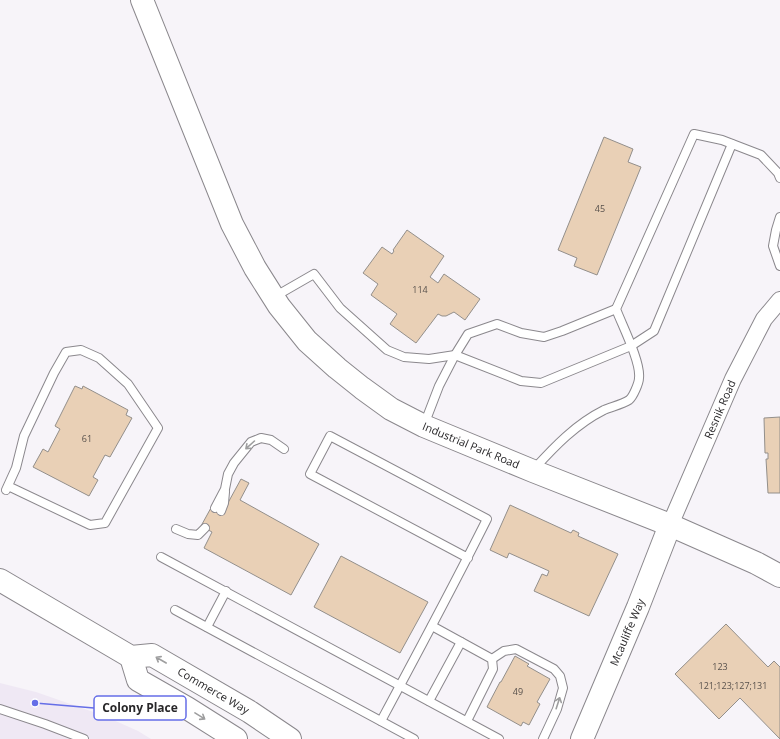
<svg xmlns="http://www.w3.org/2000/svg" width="780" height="739" viewBox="0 0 780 739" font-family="'Open Sans',sans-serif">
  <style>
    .built { fill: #efe8f4 }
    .building { fill: #e9d0b6; stroke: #938f8b }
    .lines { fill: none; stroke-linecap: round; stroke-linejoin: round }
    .lane-casing { stroke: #8b888d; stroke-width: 10 }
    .street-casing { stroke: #8b888d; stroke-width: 18 }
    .secondary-casing { stroke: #8b888d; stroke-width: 24 }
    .lane { stroke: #fff; stroke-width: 8 }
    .street { stroke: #fff; stroke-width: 16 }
    .secondary { stroke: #fff; stroke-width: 22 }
    .oneway { stroke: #9e9e9f }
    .labels { text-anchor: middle; stroke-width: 3; stroke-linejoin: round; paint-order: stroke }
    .number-label { font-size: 9px; fill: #58514c }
    .street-label { font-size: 11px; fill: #282729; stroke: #fff }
    .leader { fill: none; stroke: #656ee7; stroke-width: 1.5 }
    .callout-dot { fill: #656ee7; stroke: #fff; stroke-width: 1.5 }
    .callout { fill: #fff; stroke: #656ee7; stroke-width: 1.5 }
    .callout-label { font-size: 12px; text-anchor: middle; font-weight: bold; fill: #282729 }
  </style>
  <rect width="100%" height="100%" fill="#f7f4f9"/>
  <polygon class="built" points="0,683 36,692 102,715 138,731 151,739 0,739"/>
  <g class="building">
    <polygon points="604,137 633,149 628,162 641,167 597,275 574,266 577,258 558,250"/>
    <polygon points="407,230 444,256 430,277 438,283 444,274 480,299 465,320 454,312 446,316 442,316 438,314 416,343 390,324 397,314 371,295 378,284 363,273 382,247 392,254 394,251 393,250"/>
    <polygon points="75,386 82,389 83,386 128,410 126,415 132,418 110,457 105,455 93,477 98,480 89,496 33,467 43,449 48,452 60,429 55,426"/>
    <polygon points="780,417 780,493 768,493 766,459 768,459 768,453 765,453 764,418"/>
    <polygon points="241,479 249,483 240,500 319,544 291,595 204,548 212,532 201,526 212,506 223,512"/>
    <polygon points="510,505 571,533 573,530 579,533 578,536 618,554 589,616 534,591 542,574 547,576 549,571 509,553 507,558 490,550"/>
    <polygon points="341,556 428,602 400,653 314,607"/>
    <polygon points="726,624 768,667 774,661 780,667 780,739 740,698 719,719 675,674"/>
    <polygon points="515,656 529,664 527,666 550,679 537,702 540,704 529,725 523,722 521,726 487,707 489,703 500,682 501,682"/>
  </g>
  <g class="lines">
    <g class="lane-casing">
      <g id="lane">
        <polyline points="780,217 776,230 773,246 780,266"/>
        <polyline points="274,297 314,274 340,308 387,350 404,357 429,359 455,355 439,386 424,425"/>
        <polyline points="616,309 562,331 544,337 521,333 497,324 468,334 455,355 521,381 541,383 631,346 654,331 732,144"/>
        <path d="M534,469C555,446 576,424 604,410C611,407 623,404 629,400C633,397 639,383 639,378C641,362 622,325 616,309L694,134L722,140L761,155L778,173L780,178"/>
        <polyline points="6,490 16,468 24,436 54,373 66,352 81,350 99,358 128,384 158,428 105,523 90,525 8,486"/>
        <polyline points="215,508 225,489 228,474 234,463 251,442 261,438 271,440 284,449"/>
        <polyline points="221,511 224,503 225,492"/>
        <polyline points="176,529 188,534 198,535 205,528"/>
        <polyline points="161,557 499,739"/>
        <polyline points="175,610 414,739"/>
        <polyline points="432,626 492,659 493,669 467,721"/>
        <polyline points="207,627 226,591"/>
        <polyline points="492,659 504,651 516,649 554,669 560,676 563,688 557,709 543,739"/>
        <polyline points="429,701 461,642"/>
        <polyline points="0,709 45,724 84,739"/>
        <path d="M381,721C417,654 453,587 487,519L330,436L310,474L468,558"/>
      </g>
    </g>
    <g class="street-casing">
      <g id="street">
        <path id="s1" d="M670,525L733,379L764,319L780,300"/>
      </g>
    </g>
    <g class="secondary-casing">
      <g id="secondary">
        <path id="s2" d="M142,0L232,224L255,268L279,306L307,341L337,368L362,388L391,409L424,426L533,471L670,525L756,563L780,576"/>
        <path id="s3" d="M0,580L131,657L152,655L250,712L290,739"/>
        <polyline points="131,657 138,680 187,708 236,739"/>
        <path id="s4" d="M582,739L638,607L670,525"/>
      </g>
    </g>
    <use href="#lane" class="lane"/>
    <use href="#street" class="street"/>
    <use href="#secondary" class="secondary"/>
  </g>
  <defs><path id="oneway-shaft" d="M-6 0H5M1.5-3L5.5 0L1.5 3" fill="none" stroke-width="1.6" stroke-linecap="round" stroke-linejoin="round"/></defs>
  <g class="oneway">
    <use href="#oneway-shaft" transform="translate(250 445) rotate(138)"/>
    <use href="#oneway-shaft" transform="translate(161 660) rotate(-150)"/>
    <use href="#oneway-shaft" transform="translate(558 703) rotate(-72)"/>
    <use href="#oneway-shaft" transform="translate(200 716) rotate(32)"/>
  </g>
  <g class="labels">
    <g class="number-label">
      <text x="600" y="212">45</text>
      <text x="420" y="293">114</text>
      <text x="87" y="442">61</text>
      <text x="720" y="670">123</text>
      <text x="733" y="689">121;123;127;131</text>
      <text x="518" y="695">49</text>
    </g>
    <g class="street-label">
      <text dy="4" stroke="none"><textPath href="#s1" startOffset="126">Resnik Road</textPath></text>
      <text dy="4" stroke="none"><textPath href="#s2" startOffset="577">Industrial Park Road</textPath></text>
      <text dy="4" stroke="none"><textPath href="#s4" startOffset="116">Mcauliffe Way</textPath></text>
      <text dy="4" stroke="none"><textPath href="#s3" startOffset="244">Commerce Way</textPath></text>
    </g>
  </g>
  <path class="leader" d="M35 703L94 708"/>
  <circle class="callout-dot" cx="35" cy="703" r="4"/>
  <rect class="callout" x="94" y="696" width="92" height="24" rx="4"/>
  <g class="callout-label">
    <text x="140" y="712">Colony Place</text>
  </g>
</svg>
